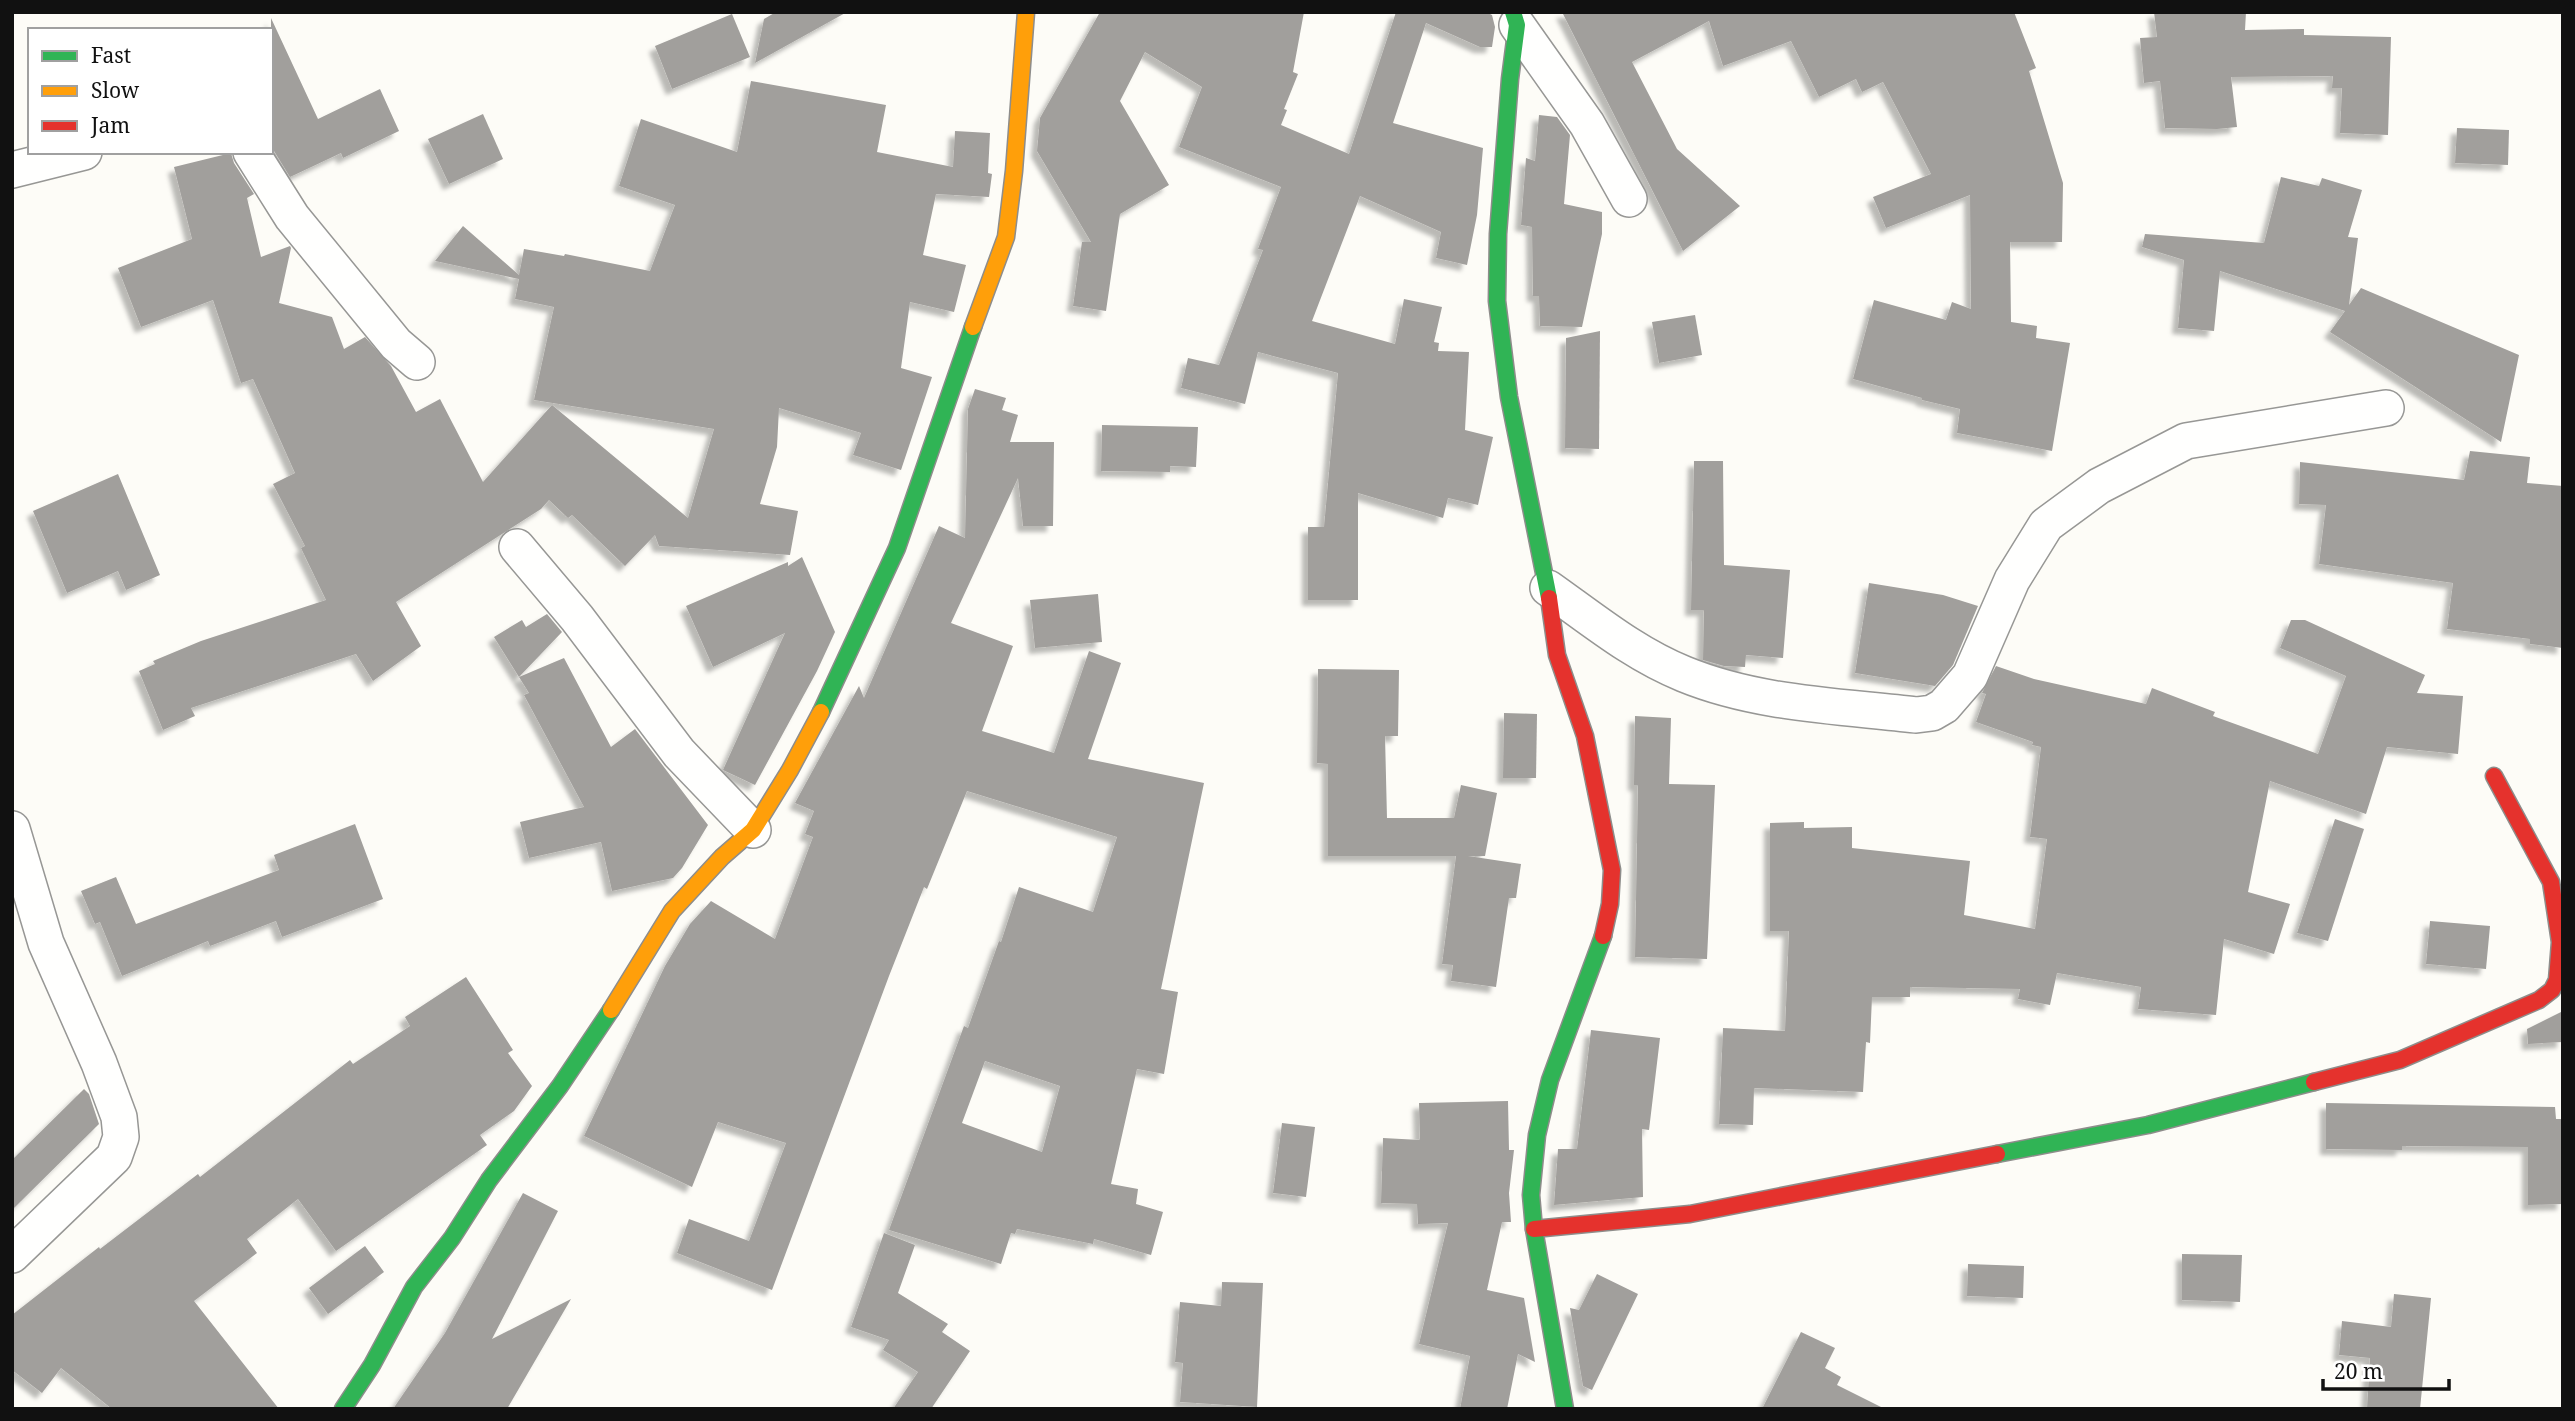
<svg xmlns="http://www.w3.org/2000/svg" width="2575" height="1421" viewBox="0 0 2575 1421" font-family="'Noto Serif',serif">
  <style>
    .building { fill: #a19f9c; fill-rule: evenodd; filter: url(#shadow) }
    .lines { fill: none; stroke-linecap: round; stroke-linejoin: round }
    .street-casing { stroke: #979795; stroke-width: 38 }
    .fast-casing { stroke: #8e8d8b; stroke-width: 19 }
    .slow-casing { stroke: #8e8d8b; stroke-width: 19 }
    .jam-casing { stroke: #8e8d8b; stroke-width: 19 }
    .street { stroke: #fffffe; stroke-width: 35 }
    .fast { stroke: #30b455; stroke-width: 16 }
    .slow { stroke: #ff9f0a; stroke-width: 16 }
    .jam { stroke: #e5322d; stroke-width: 16 }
  </style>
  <defs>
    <filter id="shadow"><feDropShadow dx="-6" dy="6" stdDeviation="2" flood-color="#0004"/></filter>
  </defs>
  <rect width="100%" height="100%" fill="#fdfcf7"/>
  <g class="building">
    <polygon points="776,12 847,12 755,63 764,19"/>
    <polygon points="1100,12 1304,12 1293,72 1298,74 1284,109 1287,110 1281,125 1349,154 1396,12 1486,12 1492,15 1495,27 1492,47 1480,47 1426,23 1393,123 1483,148 1477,215 1467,265 1436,258 1441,232 1360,196 1312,321 1395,344 1404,299 1442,307 1434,342 1439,343 1438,351 1469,352 1465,430 1493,437 1478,505 1448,498 1443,518 1358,493 1358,600 1308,600 1308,527 1324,527 1338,373 1258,352 1245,404 1181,388 1188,358 1219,365 1263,250 1258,249 1281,187 1179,147 1202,87 1145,52 1120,101 1169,185 1120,214 1106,311 1073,306 1082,242 1091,242 1037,151 1040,118"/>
    <polygon points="1562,12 2014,12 2036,68 2029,71 2063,183 2062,242 2010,242 2011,322 2037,326 2036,338 2070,343 2052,451 1957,433 1960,409 1922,400 1922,398 1853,379 1874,300 1946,320 1952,302 1971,309 1970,195 1886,228 1873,197 1931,174 1883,82 1862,92 1856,79 1819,97 1791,41 1723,66 1709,21 1632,62 1677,149 1740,206 1683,251"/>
    <polygon points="2154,12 2246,12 2245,30 2304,29 2304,35 2391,37 2388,135 2340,133 2342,88 2332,88 2333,76 2231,77 2237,127 2217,129 2165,128 2160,81 2144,83 2140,38 2157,37"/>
    <polygon points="732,14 750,57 672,89 655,46"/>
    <polygon points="271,18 318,119 380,89 399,131 343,158 341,153 290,177 271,146"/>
    <polygon points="751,81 886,105 877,152 953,167 955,131 990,133 988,173 992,174 989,197 936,194 923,255 966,265 954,312 910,302 901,368 932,377 901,470 853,455 861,433 779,408 777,447 760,504 798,511 790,555 659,546 655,535 625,566 572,515 568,518 549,500 541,509 396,602 421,646 373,681 356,654 191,708 195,716 163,730 139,671 155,664 153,661 201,641 326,600 301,548 305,546 273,484 295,473 253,379 241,383 213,300 141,327 118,268 192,239 174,167 231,153 234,163 254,194 247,198 261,257 290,246 291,248 279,303 332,317 344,349 365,337 391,366 416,412 440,399 483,482 552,405 688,518 714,429 534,400 554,307 515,299 519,279 435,261 463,226 519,275 524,249 564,256 565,254 650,271 675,205 619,186 641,119 737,152"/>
    <polygon points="483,114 503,159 449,184 428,139"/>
    <polygon points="1539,115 1557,117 1570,135 1564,204 1602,212 1602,234 1582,327 1540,326 1539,296 1533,296 1532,227 1521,225 1526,158 1535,161"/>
    <polygon points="2457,128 2509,130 2508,165 2455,163"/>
    <polygon points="2281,177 2319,186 2322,178 2362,190 2348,237 2358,238 2349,305 2361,288 2519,355 2501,442 2330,332 2345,311 2220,271 2214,331 2178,328 2184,260 2142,247 2145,234 2264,243"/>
    <polygon points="1695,315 1702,355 1659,363 1652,322"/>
    <polygon points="1600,331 1599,449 1565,448 1566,338"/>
    <path d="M975,389L1006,398L1002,410L1018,415L1010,442H1054L1053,526H1023L1018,478L951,623L1013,646L982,731L1054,753L1089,651L1121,663L1088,759L1204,783L1161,989L1178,992L1164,1074L1137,1069L1111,1184L1138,1189L1136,1204L1163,1212L1151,1255L1094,1239L1093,1244L1017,1229L1015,1234L1011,1233L1001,1264L889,1230L964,1026L968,1028L999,941L1001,942L1019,887L1093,912L1117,837L967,791L927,889L924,887L889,976L772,1290L677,1253L689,1219L749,1241L786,1143L718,1122L692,1187L584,1136L665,966L690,924L711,901L775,939L813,837L805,834L814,811L795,803L859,686L864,698L939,526L965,538L968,409ZM985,1061L1060,1086L1042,1152L962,1123Z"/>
    <polygon points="1102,425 1198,427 1196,467 1170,466 1170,472 1101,471"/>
    <polygon points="2470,451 2530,457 2527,483 2563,486 2563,648 2530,644 2530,639 2447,629 2453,583 2319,564 2326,505 2299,504 2300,462 2464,480"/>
    <polygon points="1694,461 1723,461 1724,565 1790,570 1783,658 1746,655 1745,667 1724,666 1703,660 1704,610 1691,610"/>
    <polygon points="118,474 160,575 126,590 118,571 67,593 33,511"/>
    <polygon points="802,557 835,632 817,671 755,785 723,770 785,633 713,667 686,606 788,562 788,566"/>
    <polygon points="1869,583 1943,595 1978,606 1953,665 1935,686 1855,673"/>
    <polygon points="1098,594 1102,642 1035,648 1030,600"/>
    <polygon points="547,614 562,632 519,677 494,637 522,620 526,627"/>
    <polygon points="2291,620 2305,620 2425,675 2417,693 2463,696 2458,754 2387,747 2366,814 2270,781 2248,892 2290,904 2274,954 2224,939 2216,1015 2138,1009 2141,987 2057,973 2050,1005 2018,999 2020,989 1910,987 1910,997 1872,997 1870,1043 1866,1042 1863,1092 1754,1088 1753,1125 1719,1124 1723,1028 1785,1031 1789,931 1770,931 1770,823 1804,822 1804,828 1852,827 1852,848 1970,861 1964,915 2035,929 2047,839 2030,837 2041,747 2032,745 2033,742 1976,722 1986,694 1982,693 1996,666 2034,679 2146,704 2152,688 2215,712 2213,716 2318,754 2346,676 2280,648"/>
    <polygon points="564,658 611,747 635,729 708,825 682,868 673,878 612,891 601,842 529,858 520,822 584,807 524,695 529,693 519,677"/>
    <polygon points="1318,669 1399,670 1398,736 1385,736 1387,818 1454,818 1461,785 1497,793 1485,856 1468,856 1521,864 1516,898 1509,898 1496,987 1451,981 1453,965 1442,964 1456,856 1328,856 1328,764 1317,763"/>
    <polygon points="1504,713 1537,714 1536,778 1503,778"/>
    <polygon points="1635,716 1671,718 1669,784 1715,785 1707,959 1635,957 1638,785 1634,785"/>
    <polygon points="2335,819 2364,829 2328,941 2297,933"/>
    <polygon points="355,824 383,899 282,937 276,921 210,946 208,941 122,976 100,922 95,924 81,891 116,877 136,924 279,870 274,855"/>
    <polygon points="2430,921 2490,926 2486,969 2426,964"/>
    <polygon points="466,977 513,1050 508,1053 532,1086 514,1111 480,1135 487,1145 336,1251 298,1199 247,1239 257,1253 194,1301 279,1409 112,1409 61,1368 42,1393 12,1370 12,1315 99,1247 100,1249 198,1174 200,1177 350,1060 353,1064 410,1026 405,1017"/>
    <polygon points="2563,1011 2563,1042 2528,1044 2527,1029"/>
    <polygon points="1591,1030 1660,1038 1649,1130 1642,1129 1643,1197 1554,1205 1558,1149 1577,1149"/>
    <polygon points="84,1089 89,1094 99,1124 12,1210 12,1160"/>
    <polygon points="1508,1101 1509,1150 1514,1150 1509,1193 1511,1222 1502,1222 1487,1290 1524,1298 1535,1362 1518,1354 1507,1409 1460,1409 1470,1356 1419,1344 1448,1223 1418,1224 1417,1204 1381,1203 1383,1138 1420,1140 1419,1103"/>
    <polygon points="2326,1103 2555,1107 2556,1119 2563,1119 2563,1204 2528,1205 2528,1147 2402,1146 2402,1150 2326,1149"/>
    <polygon points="1282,1123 1315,1127 1306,1197 1273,1193"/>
    <polygon points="523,1193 558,1211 492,1339 571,1299 507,1409 393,1409 445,1333"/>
    <polygon points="884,1233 915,1245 898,1293 948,1324 942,1332 970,1351 931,1409 893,1409 918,1372 883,1350 889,1340 851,1327"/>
    <polygon points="365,1246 384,1272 328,1314 309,1288"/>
    <polygon points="2182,1254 2242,1255 2240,1302 2182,1300"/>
    <polygon points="1968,1264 2024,1266 2023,1298 1967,1296"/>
    <polygon points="1597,1274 1638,1294 1592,1390 1583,1386 1570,1308 1579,1310"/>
    <polygon points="1222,1282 1263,1283 1257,1407 1180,1402 1183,1363 1175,1362 1180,1302 1221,1306"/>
    <polygon points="2394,1294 2431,1298 2420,1409 2367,1409 2370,1358 2339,1355 2342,1321 2391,1327"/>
    <polygon points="1801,1332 1835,1348 1825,1368 1841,1377 1837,1385 1885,1409 1762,1409"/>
  </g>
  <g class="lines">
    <g class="street-casing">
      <g id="street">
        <polyline points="1517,25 1587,124 1629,199"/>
        <polyline points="251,152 292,217 396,344 417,362"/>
        <polyline points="12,170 84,152"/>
        <polyline points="517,547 577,618 679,753 753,830"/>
        <path d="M1548,588C1592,619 1634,654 1684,674C1757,704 1839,706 1916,715L1932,713L1944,706L1970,676L2012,580L2046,525L2099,486L2186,441L2386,408"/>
        <polyline points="12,829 46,943 99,1063 119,1117 121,1137 114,1157 12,1255"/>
      </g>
    </g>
    <g class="fast-casing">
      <g id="fast">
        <polyline points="1513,12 1517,25 1510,79 1498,234 1497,301 1509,397 1549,598"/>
        <polyline points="821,712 897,548 973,327"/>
        <polyline points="1997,1154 2148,1125 2314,1082"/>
        <polyline points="343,1409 372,1365 414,1287 452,1238 489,1180 560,1086 611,1010"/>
        <polyline points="1565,1409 1534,1229 1531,1195 1537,1135 1550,1080 1603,936"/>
      </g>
    </g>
    <g class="slow-casing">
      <g id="slow">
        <polyline points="973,327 1006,237 1014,171 1026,12"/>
        <polyline points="611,1010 672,911 722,857 753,830 790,770 821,712"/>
      </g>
    </g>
    <g class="jam-casing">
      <g id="jam">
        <polyline points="1549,598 1557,655 1585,736 1612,870 1610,904 1603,936"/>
        <polyline points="2314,1082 2400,1060 2539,1000 2552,990 2557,980 2560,942 2551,882 2494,776"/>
        <polyline points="1534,1229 1690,1214 1997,1154"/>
      </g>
    </g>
    <use href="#street" class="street"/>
    <use href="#fast" class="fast"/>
    <use href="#slow" class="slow"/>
    <use href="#jam" class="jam"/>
  </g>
  <rect width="2575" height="1421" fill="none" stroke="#111111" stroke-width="28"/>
  <rect x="28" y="28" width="245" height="126" fill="#ffffff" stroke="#a0a0a0" stroke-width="2"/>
  <rect x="42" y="51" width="35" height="10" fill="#30b455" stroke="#a0a0a0" stroke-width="2"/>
  <text x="91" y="63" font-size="21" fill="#111111">Fast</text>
  <rect x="42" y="86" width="35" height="10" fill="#ff9f0a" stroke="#a0a0a0" stroke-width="2"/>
  <text x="91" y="98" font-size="21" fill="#111111">Slow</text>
  <rect x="42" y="121" width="35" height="10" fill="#e5322d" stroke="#a0a0a0" stroke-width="2"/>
  <text x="91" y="133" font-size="21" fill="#111111">Jam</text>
  <path d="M2323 1379v10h126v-10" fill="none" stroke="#111111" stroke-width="3.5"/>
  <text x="2334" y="1379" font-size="21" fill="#111111" stroke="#ffffff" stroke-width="5" paint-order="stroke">20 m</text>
</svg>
